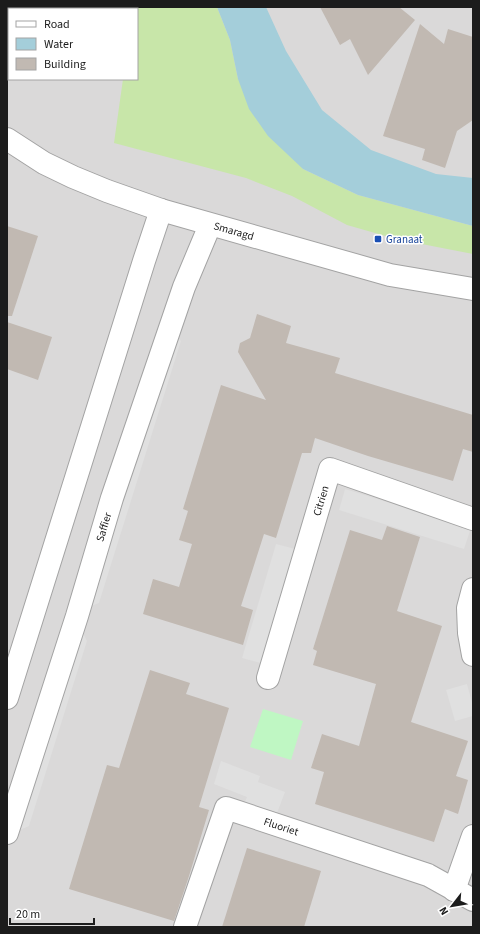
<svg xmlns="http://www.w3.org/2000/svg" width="480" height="934" viewBox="0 0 480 934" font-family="'Source Sans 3',sans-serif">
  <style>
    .residential { fill: #dad9d9; fill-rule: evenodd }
    .grass { fill: #c8e6a9 }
    .park { fill: #bff7c3 }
    .parking { fill: #e0e0e0 }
    .water { fill: #a4ceda }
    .building { fill: #c1b9b2 }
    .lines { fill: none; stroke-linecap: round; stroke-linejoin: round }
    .minor-casing { stroke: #a3a3a3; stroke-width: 24 }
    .minor { stroke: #fff; stroke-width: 22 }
    .transit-dot { fill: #1a4fb4; stroke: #fff; stroke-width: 1.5 }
    .labels { text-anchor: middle; stroke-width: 3; stroke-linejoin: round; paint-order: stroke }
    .street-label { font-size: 11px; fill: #1c1c1c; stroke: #fff }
    .transit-label { font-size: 11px; fill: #164399; stroke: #fff; text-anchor: start }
  </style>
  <rect width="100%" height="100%" fill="#ede9e2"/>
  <path class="residential" d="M7,7H473V927H7ZM9,9H137V79H9Z"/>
  <polygon class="grass" points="136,7 217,7 230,40 238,79 303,169 358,195 473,226 473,254 396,239 347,225 292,196 246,178 114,143 123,79 137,79 137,9 135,9"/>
  <polygon class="park" points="263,709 303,721 291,760 250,747"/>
  <g class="parking">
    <polygon points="175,334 181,341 99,603 86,608"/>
    <polygon points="345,489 471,528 464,549 339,510"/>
    <polygon points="276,544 299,550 265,664 242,658"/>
    <polygon points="80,627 87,641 29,826 15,832"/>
    <polygon points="467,684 473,706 473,716 455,721 446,690"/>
    <polygon points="221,761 260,776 258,782 285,792 277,813 245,802 247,797 214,784"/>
  </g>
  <polygon class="water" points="217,7 266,7 286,51 322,110 371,150 436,174 473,178 473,226 358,195 303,169 268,136 249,109 238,79 230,40"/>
  <g class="building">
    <polygon points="320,7 399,7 415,20 368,75 350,39 340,45"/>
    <polygon points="420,24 444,44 448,29 473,37 473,120 457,131 445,168 422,160 425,149 383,136"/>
    <polygon points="7,226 38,236 12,316 7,316"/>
    <polygon points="257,314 291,326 286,343 340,358 335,373 473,415 473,452 463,449 453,481 368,456 315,438 311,453 302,453 276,538 264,534 241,606 253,610 243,645 143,614 153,579 179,587 192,544 179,540 188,511 183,509 221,385 266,400 238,352 240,343 250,338"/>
    <polygon points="7,322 52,337 38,380 7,369"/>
    <polygon points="387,526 420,537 397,611 442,626 411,722 468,741 456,776 468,780 458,814 445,809 434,842 315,804 324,772 311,768 322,734 359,746 376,684 313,665 317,651 313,649 350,530 382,540"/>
    <polygon points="150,670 190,683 186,694 229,708 199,807 209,810 189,876 174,921 69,889 107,765 119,768"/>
    <polygon points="247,848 321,871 304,927 222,927"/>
  </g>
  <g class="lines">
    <g class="minor-casing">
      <g id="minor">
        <path id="s1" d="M7,139L44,163L73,177L107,191L161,210L390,275L473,289"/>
        <polyline points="473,589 468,608 469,633 473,655"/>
        <path id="s2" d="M268,678L330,469L473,519"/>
        <polyline points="7,698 144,261 161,210"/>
        <path id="s3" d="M7,833L77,616L112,498L184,287L210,225"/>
        <polyline points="454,890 473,836"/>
        <path id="s4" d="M185,927L226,808L428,875L473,900"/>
      </g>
    </g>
    <use href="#minor" class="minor"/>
  </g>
  <rect class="transit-dot" x="374" y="235" width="8" height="8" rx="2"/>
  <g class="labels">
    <g class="street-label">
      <text dy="4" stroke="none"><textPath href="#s1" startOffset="246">Smaragd</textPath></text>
      <text dy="4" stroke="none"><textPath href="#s2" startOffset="185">Citrien</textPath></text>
      <text dy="4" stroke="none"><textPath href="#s3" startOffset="321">Saffier</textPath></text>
      <text dy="4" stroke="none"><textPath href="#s4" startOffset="184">Fluoriet</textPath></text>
    </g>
    <g class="transit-label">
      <text x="386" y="243">Granaat</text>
    </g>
  </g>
  <rect width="480" height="934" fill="none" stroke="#1c1c1c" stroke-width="16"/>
  <rect x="8" y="8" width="130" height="72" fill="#ffffff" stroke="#a4a4a4"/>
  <rect x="16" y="21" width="20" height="6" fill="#ffffff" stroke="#a4a4a4"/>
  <text x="44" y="28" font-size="12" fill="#1c1c1c">Road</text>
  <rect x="16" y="38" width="20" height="12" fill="#a4ceda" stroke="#a4a4a4"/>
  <text x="44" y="48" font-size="12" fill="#1c1c1c">Water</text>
  <rect x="16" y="58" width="20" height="12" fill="#c1b9b2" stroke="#a4a4a4"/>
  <text x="44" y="68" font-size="12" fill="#1c1c1c">Building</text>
  <g transform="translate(452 906) rotate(239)" stroke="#ffffff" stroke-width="3" paint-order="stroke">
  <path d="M0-3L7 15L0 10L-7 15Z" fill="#1c1c1c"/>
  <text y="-6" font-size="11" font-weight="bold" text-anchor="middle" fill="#1c1c1c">N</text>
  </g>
  <path d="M10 918v6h84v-6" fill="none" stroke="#1c1c1c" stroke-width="2"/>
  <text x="16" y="918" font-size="12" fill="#1c1c1c" stroke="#ffffff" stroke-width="3" paint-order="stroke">20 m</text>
</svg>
